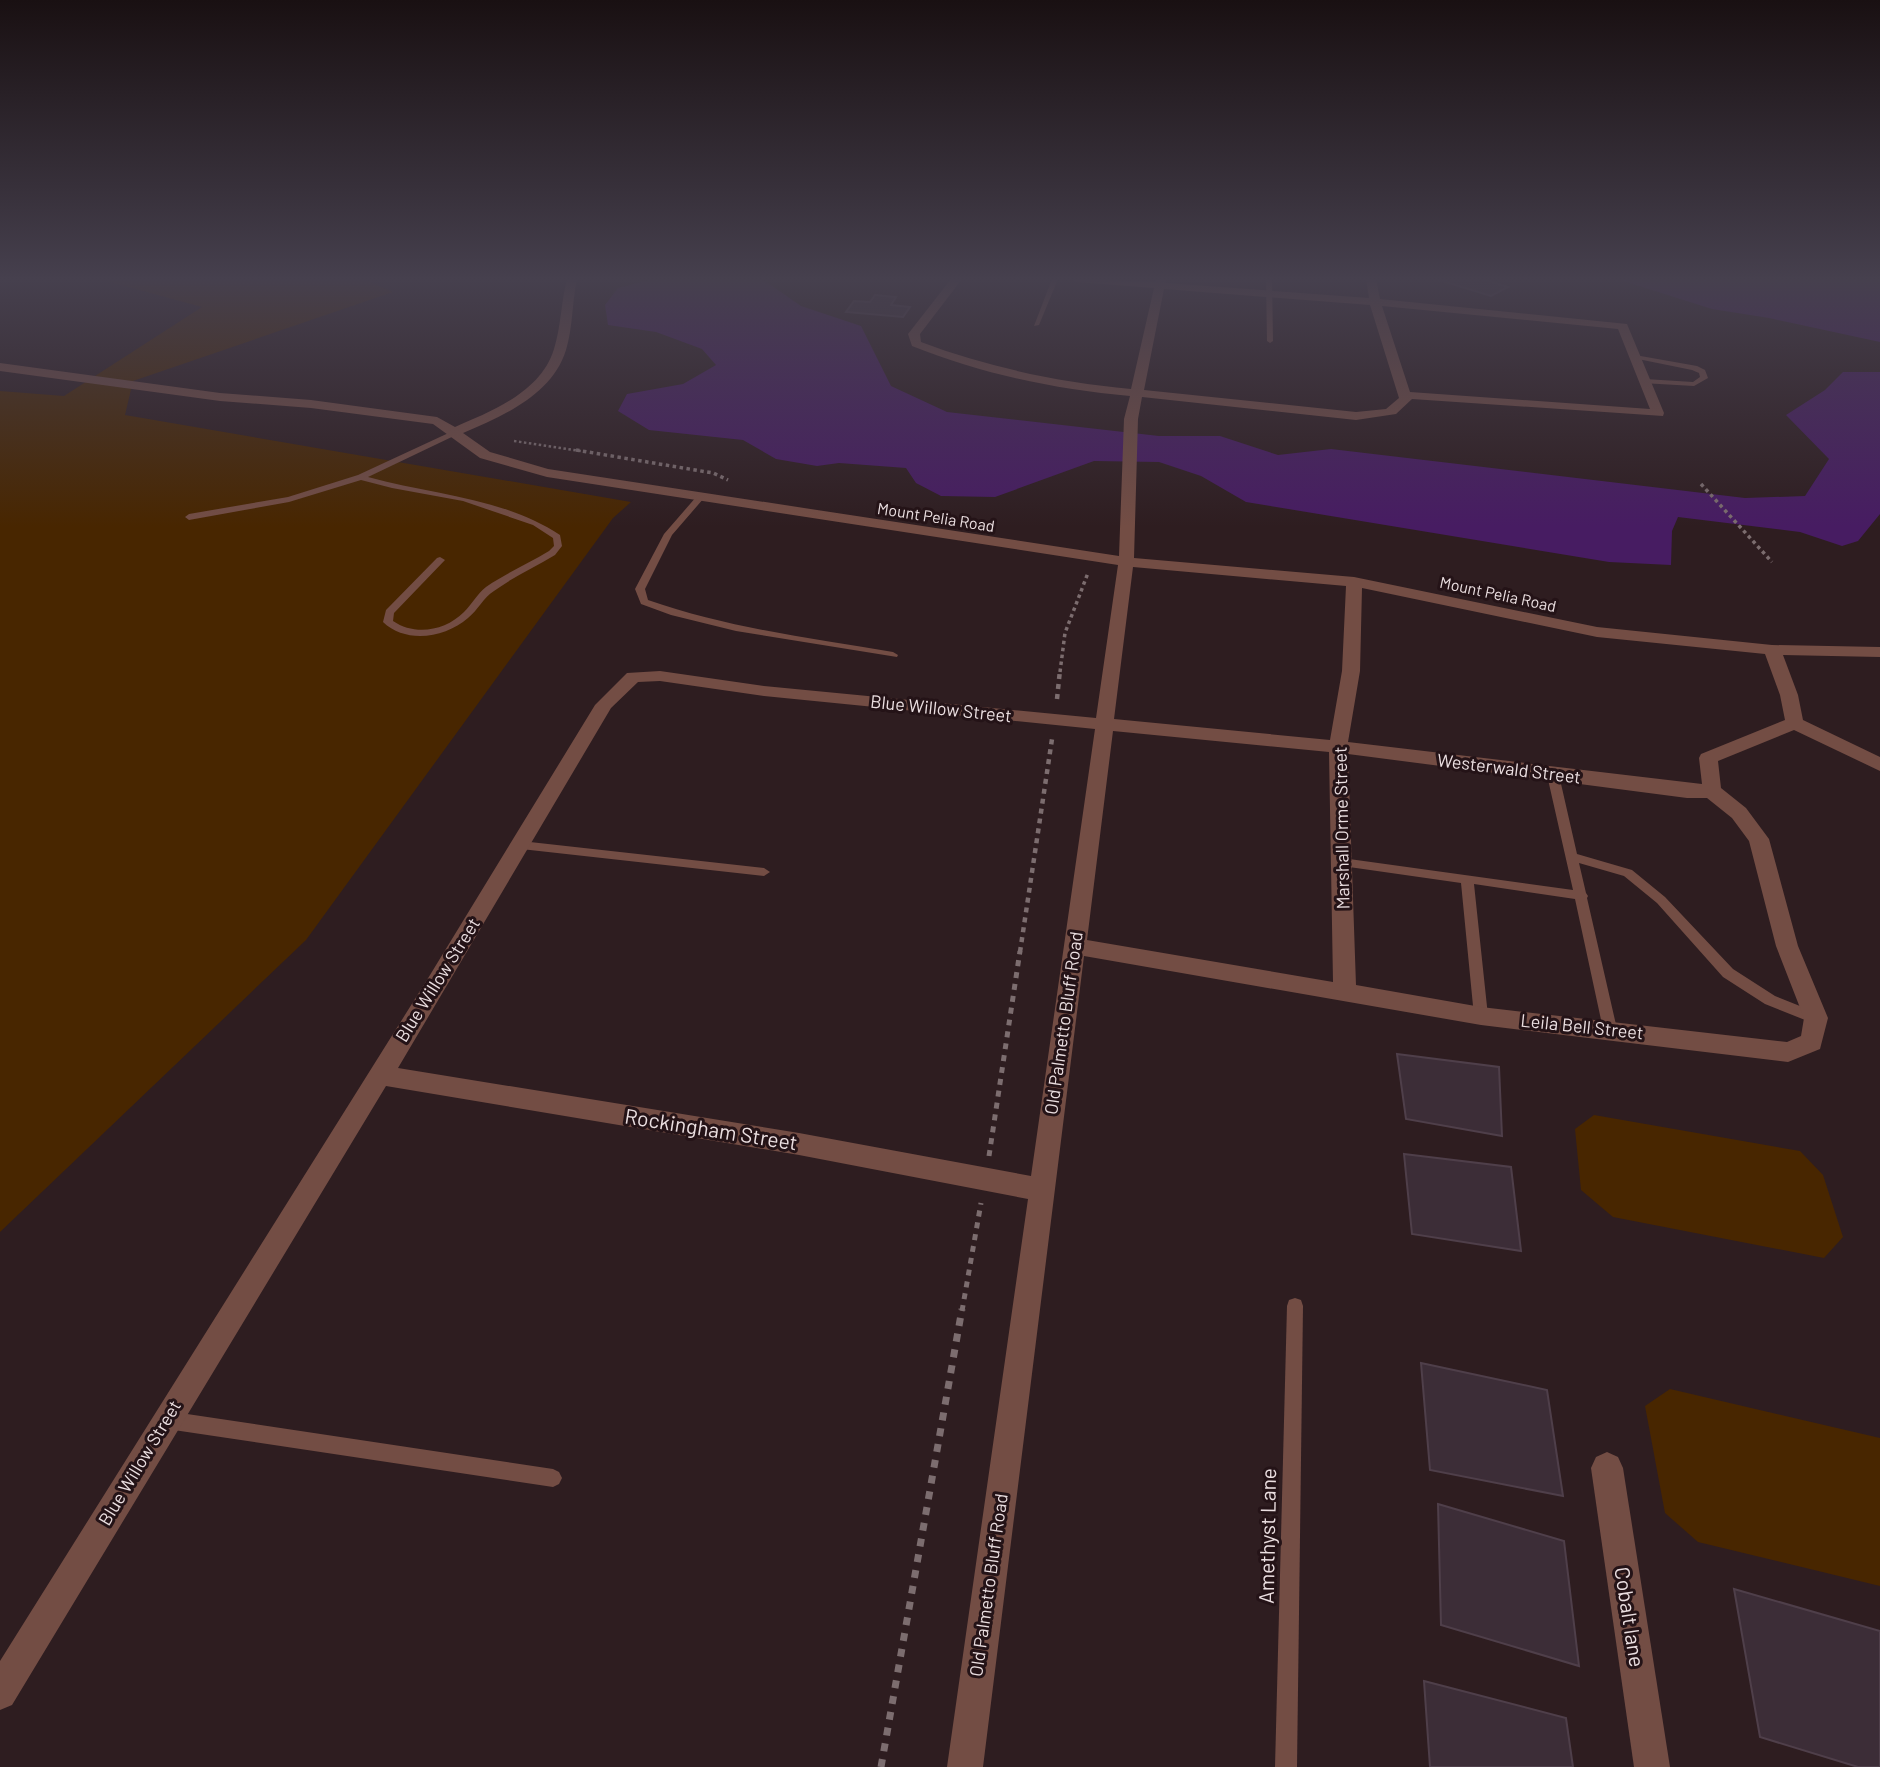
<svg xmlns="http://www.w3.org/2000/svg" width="1880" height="1767" viewBox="0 0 1880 1767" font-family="Barlow,sans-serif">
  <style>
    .green { fill: #482600 }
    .water { fill: #471c62 }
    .building { fill: #3c2d37; stroke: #4f3f4a; stroke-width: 2 }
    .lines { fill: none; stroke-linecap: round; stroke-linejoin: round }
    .path-far4 { stroke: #7c6d6f; stroke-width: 2.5; stroke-dasharray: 2.5 2.5; stroke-linecap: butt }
    .path-far3 { stroke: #7c6d6f; stroke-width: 3.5; stroke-dasharray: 3.5 3.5; stroke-linecap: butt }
    .path-far2 { stroke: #7c6d6f; stroke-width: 4.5; stroke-dasharray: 5 5; stroke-linecap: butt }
    .path-far1 { stroke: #7c6d6f; stroke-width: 5; stroke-dasharray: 6 6; stroke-linecap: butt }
    .path { stroke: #7c6d6f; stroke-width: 7; stroke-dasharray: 8 8; stroke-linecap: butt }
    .lane { fill: #734d44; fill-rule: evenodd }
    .street { fill: #734d44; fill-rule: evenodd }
    .labels { text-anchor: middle; stroke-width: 6; stroke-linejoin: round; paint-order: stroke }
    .far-street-label { font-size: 16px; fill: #ebdfe1; stroke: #241317 }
    .street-label { font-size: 18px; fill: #ebdfe1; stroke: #241317 }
    .near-street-label { font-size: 21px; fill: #ebdfe1; stroke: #241317 }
  </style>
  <rect width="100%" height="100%" fill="#2e1d20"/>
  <g class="green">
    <polygon points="99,279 364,279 393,292 133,381 125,415 631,502 613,518 306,940 0,1232 0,391 64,396 202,307"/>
    <polygon points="1594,1115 1800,1151 1823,1175 1843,1237 1824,1258 1613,1217 1581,1190 1575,1129"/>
    <polygon points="1670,1389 1880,1438 1880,1586 1698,1542 1665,1513 1645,1406"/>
  </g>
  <g class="water">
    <polygon points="653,279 762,279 801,306 861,326 891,386 947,412 1159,436 1220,436 1278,455 1331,449 1745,498 1805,496 1829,459 1786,415 1825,390 1843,372 1880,372 1880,514 1858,541 1842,546 1800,532 1678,517 1672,531 1671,565 1609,562 1246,502 1201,476 1159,462 1094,461 995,497 941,496 916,483 906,468 839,463 817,466 776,459 743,440 649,430 618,411 627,394 683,384 716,365 702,349 656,332 608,325 605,305 618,288"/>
    <polygon points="1617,279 1880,279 1880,342 1769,318 1712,309"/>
  </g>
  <g class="building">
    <polygon points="1436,279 1482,279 1508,287 1491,296"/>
    <polygon points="875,295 896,297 891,305 910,307 903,317 846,312 854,301 870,302"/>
    <polygon points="1397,1054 1499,1067 1502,1136 1406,1119"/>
    <polygon points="1404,1154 1511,1167 1521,1251 1412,1234"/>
    <polygon points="1421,1363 1547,1390 1563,1496 1430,1470"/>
    <polygon points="1438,1504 1564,1541 1579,1666 1441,1625"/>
    <polygon points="1734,1589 1880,1631 1880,1767 1858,1767 1760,1737"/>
    <polygon points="1424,1681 1566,1718 1573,1767 1430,1767"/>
  </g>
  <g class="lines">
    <polyline class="path-far4" points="514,441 587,452"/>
    <g class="path-far3">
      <polyline points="576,450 713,473 728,480"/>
      <polyline points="1701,484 1772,562"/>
      <polyline points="1060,672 1065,633 1088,573"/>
    </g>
    <g class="path-far2">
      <polyline points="1057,699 1060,670"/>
      <polyline points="1020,952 1052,739"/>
    </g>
    <g class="path-far1">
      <polyline points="989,1156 1020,951"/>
      <polyline points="962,1311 981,1203"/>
    </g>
    <polyline class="path" points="881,1767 962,1309"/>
    <g class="lane">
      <polygon points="1052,279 1058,279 1039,325 1034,326"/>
      <polygon points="1266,279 1272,279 1273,341 1270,343 1267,341"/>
      <polygon points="1635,355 1697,366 1705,370 1708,378 1694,386 1642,383 1641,381 1645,379 1693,382 1700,377 1699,373 1692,370 1633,358 1632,357"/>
      <path d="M455,430L459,432L458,434L368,477C433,495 502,497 560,535L562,546L555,555C535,567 513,577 494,591C483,598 478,610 468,618C445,638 406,644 383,622L386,610L437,558L440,557L445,560L394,613L393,621C415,636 445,631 464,612C472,604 477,594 486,587C506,573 528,564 549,551L554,546L553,538L533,525L463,501L392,488L361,480L289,502L189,520L185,517L189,514L288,497L358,475Z"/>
      <path d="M700,495L704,498L672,535L645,589L648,600C728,628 810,638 893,652L898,655L897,657L736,631L671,615L641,604L635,589L664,534L697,496Z"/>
      <polygon points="1553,771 1559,775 1577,854 1632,870 1665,897 1733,969 1775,996 1820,1014 1822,1018 1820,1022 1815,1024 1765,1004 1723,977 1657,903 1624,876 1579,863 1586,893 1588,896 1587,898 1617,1029 1615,1033 1610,1035 1605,1033 1603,1029 1575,899 1474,884 1488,1016 1486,1020 1481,1021 1476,1020 1474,1016 1461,883 1342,866 1336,862 1342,858 1573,890 1547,775"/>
      <polygon points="521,841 764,868 770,872 764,876 521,849 515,845"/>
      <polygon points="1295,1298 1301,1300 1303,1306 1297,1767 1275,1767 1287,1306 1289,1300"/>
      <polygon points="167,1411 553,1469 559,1472 562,1478 559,1484 553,1487 167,1429 161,1426 158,1420 161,1414"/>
    </g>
    <g class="street">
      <path d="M567,279H577C572,302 573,327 566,350C552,395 503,416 463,433L490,452L548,469L1119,556L1124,419L1130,396C1054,389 982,374 912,346L908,334L951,279H962L920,334L921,342C990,368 1059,382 1131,389L1154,288L1076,282L1071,279L1155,282L1156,279H1166V283L1369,298L1366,279H1376L1380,299L1627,324L1664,413L1663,416L1412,399L1396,414L1356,420L1142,397L1138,419L1134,558L1354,577L1597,627L1772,645L1880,647V657L1783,655L1798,695L1803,720L1880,757V771L1794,730L1718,761L1721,788L1746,808L1769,839L1798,946L1828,1018L1820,1049L1788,1062L1481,1025L1084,956L983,1767H947L1028,1199L799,1155L386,1086L12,1705L0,1710V1661L430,975L595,705L627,673L660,671L764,686L1096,718L1118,565L547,477L480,458L433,424L311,408L220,401L0,371V363L220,393L311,400L437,417L455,427C492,411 541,392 554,349C561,327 561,302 567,279ZM1164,289L1370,305L1399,398L1386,409L1356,412L1144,390ZM1382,306L1618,329L1650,409L1410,392ZM1133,567L1346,586L1342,671L1330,740L1114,719ZM1362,588L1597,637L1765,654L1780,695L1785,720L1701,754L1699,758L1702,784L1348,742L1360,671ZM660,681L764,696L1095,729L1031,1176L799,1133L398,1068L611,708L638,682ZM1113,731L1329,752L1333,982L1087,940ZM1348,754L1687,798H1707L1732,818L1749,841L1776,946L1804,1018L1801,1036L1787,1042L1481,1007L1356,985Z"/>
      <polygon points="1607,1452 1618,1457 1623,1468 1670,1767 1634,1767 1591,1468 1596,1457"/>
    </g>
  </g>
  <linearGradient id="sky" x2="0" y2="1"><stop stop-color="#191012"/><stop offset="0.53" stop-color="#46404e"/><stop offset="1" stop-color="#46404e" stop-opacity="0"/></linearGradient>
  <rect width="1880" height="527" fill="url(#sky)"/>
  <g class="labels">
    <g class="far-street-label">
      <text transform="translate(936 517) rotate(9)" y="6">Mount Pelia Road</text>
      <text transform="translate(1498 594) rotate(12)" y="6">Mount Pelia Road</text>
    </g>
    <g class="street-label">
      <text transform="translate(941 709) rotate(6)" y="6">Blue Willow Street</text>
      <text transform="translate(1509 769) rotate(7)" y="6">Westerwald Street</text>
      <text transform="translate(1342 828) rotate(-91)" y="6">Marshall Orme Street</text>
      <text transform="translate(438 980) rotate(-58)" y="6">Blue Willow Street</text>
      <text transform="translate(1064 1023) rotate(-82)" y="6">Old Palmetto Bluff Road</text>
      <text transform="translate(1582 1027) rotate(6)" y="6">Leila Bell Street</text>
      <text transform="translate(140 1463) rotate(-59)" y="6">Blue Willow Street</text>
      <text transform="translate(989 1585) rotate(-82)" y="6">Old Palmetto Bluff Road</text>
    </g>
    <g class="near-street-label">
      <text transform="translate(711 1130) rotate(9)" y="7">Rockingham Street</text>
      <text transform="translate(1268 1536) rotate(-89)" y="7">Amethyst Lane</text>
      <text transform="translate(1629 1617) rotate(81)" y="7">Cobalt lane</text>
    </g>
  </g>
</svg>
